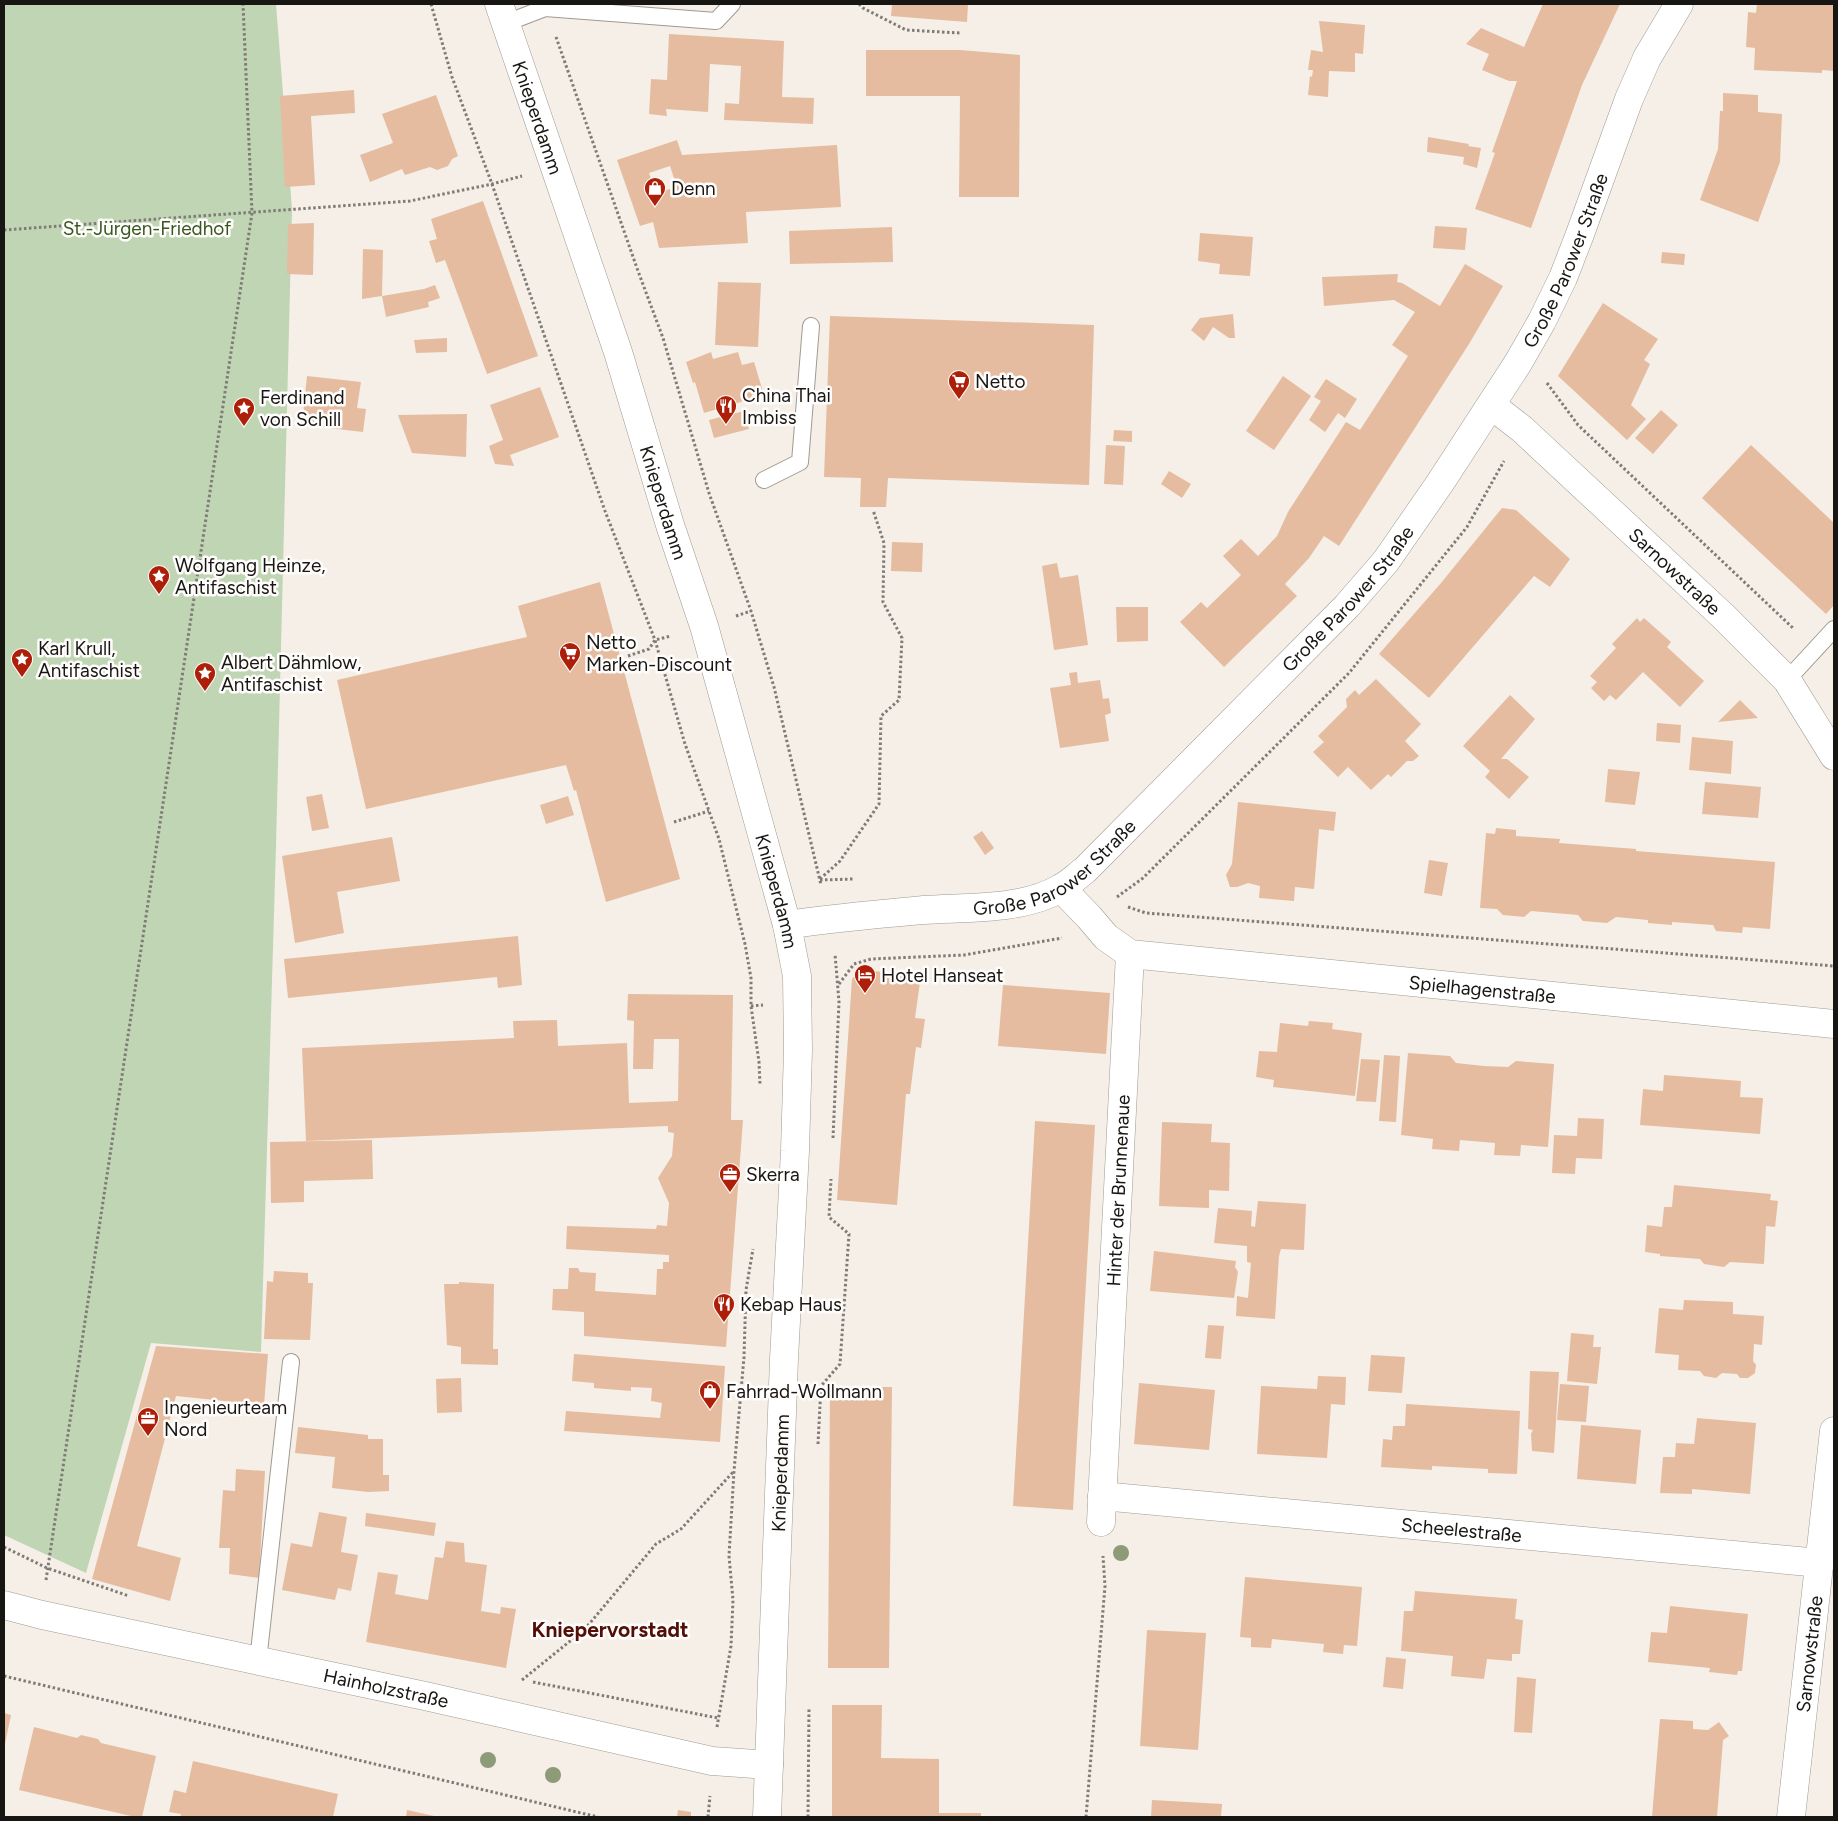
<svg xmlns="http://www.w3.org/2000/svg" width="1838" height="1821" viewBox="0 0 1838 1821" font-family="Figtree,sans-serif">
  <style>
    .green { fill: #c0d5b4 }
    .building { fill: #e5bca0; fill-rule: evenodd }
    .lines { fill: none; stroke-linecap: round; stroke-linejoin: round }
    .lane-casing { stroke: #9f9a92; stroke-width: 18 }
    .street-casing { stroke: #9f9a92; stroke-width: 29 }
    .secondary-casing { stroke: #9f9a92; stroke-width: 29 }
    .path { stroke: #7f7b76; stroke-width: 3; stroke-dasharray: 2.5 2.5; stroke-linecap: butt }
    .lane { stroke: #fff; stroke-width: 16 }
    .street { stroke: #fff; stroke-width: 28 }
    .secondary { stroke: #fff; stroke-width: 28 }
    .tree { fill: #8d9b79 }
    .labels { text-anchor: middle; stroke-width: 5; stroke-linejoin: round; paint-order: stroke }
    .street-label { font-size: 19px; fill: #181613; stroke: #fffdfc }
    .poi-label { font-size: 19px; fill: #181613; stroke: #fffdfc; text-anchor: start }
    .park-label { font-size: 19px; fill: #38571f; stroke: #fffdfc }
    .quarter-label { font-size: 21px; font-weight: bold; fill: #520f06; stroke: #fffdfc }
  </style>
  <rect width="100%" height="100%" fill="#f5efe7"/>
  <polygon class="green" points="4,4 276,4 292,209 276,846 261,1352 151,1343 86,1573 4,1535"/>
  <g class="building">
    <polygon points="892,4 968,4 967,22 891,16"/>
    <polygon points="1543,4 1620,4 1582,85 1531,228 1475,209 1495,153 1492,152 1517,81 1509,81 1482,70 1489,54 1466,44 1481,28 1524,47"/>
    <polygon points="1757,4 1834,4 1834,71 1822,70 1822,73 1754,70 1755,48 1746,47 1748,12 1756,13"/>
    <polygon points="1319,21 1365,25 1363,54 1355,53 1355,72 1329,71 1328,97 1308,95 1310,76 1312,77 1313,70 1308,70 1311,50 1323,52"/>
    <polygon points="669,34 784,41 782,97 814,98 813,124 724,120 725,103 739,104 741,66 710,64 708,112 666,109 667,116 649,114 651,79 667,80"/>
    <polygon points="866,50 960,50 1020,55 1019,197 959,197 960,96 866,96"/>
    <polygon points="354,90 355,113 311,116 315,185 285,187 280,96"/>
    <polygon points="1723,93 1758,95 1758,112 1782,114 1780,162 1758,222 1700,200 1718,149 1720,111 1723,111"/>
    <polygon points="436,95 458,156 452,159 448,166 437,170 430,167 405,175 402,169 370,182 360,155 393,143 382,114"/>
    <polygon points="1428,137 1469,144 1468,146 1481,148 1477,168 1463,164 1464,157 1427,152"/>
    <path d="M677,140L682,155L837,145L841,207L746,212L748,243L659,248L653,222L640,226L617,160ZM670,166L677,187L656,193L649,173Z"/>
    <polygon points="483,201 538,356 487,374 445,260 436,263 429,241 437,239 431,219"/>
    <polygon points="314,223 313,275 287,274 288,224"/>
    <polygon points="1435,226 1467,228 1465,250 1433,248"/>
    <polygon points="892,227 893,262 790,264 789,231"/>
    <polygon points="1200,233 1253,237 1250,276 1219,274 1220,264 1198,261"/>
    <polygon points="363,249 383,250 382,296 362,299"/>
    <polygon points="1662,252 1685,254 1684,265 1661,263"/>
    <polygon points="1465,264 1503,286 1469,344 1339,546 1324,536 1309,558 1285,584 1297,596 1224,667 1180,622 1201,602 1207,608 1241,575 1223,556 1241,539 1258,556 1277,536 1288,512 1346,422 1360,430 1408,356 1392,345 1415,312 1394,300 1324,306 1322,277 1398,274 1397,282 1402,283 1440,306"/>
    <polygon points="718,282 761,283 758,347 715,345"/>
    <polygon points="435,285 440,298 428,302 429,307 386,317 382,296 424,289"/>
    <polygon points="1603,303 1658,339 1644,360 1650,364 1631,405 1646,419 1627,440 1558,376"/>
    <polygon points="1233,314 1235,338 1229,338 1213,327 1204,341 1191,330 1200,318"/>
    <polygon points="830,316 1094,325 1089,485 888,478 886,507 860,507 861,478 824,477"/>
    <polygon points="447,338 447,352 416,353 414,340"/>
    <polygon points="711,352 713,359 738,352 742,365 754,362 764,395 704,413 695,382 693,383 686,362"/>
    <polygon points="307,376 361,382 357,408 366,409 363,432 302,425"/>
    <polygon points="1283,376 1311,396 1274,450 1246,431"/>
    <polygon points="1326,379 1357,399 1345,418 1338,413 1325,432 1309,420 1321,401 1314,397"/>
    <polygon points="540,387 559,437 510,455 514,466 495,464 489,446 503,440 490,405"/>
    <polygon points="1661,410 1678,425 1653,454 1635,438"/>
    <polygon points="744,411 749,429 714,438 709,420"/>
    <polygon points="467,414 466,457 412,453 398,415"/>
    <polygon points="1114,430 1132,431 1132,442 1113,441"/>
    <polygon points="1106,445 1125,446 1123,485 1104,484"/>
    <polygon points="1751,445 1834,523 1834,605 1826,614 1702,498"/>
    <polygon points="1169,471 1191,484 1182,498 1161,484"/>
    <polygon points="1502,508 1516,510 1570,559 1550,587 1534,576 1429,698 1379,654 1441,583"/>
    <polygon points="892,542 923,543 922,572 891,571"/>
    <polygon points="1057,563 1060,578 1078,575 1088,645 1054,650 1042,566"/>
    <polygon points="600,582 680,879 606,902 576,790 574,791 566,765 366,809 337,680 527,637 518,606"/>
    <polygon points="1116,607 1148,607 1148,641 1117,642"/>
    <polygon points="1637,618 1640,622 1644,618 1671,642 1667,647 1704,681 1680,707 1643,672 1616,700 1610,695 1604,701 1591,688 1597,682 1590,676 1616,648 1612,644"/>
    <polygon points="1077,672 1078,683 1100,680 1103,699 1109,698 1111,713 1105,715 1109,741 1060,748 1050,688 1071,685 1069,673"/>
    <polygon points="1376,679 1421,724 1405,741 1419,756 1413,761 1407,761 1391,777 1388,774 1371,790 1348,767 1338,777 1313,752 1324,742 1318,736 1347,707 1346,699 1355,690 1359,695"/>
    <polygon points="1510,695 1535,719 1501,759 1507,759 1529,777 1509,799 1485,777 1490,771 1463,746"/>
    <polygon points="1740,700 1758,718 1718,722"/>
    <polygon points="1657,723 1681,725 1680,743 1656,741"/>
    <polygon points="1692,737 1733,741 1731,774 1689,770"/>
    <polygon points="1608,769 1640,772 1635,805 1605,802"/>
    <polygon points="1705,782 1761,787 1758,818 1702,814"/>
    <polygon points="322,794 329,828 312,831 306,797"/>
    <polygon points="568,796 574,815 546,824 540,805"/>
    <polygon points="1238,802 1336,812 1334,831 1319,829 1314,889 1295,887 1294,901 1259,898 1260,886 1248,883 1237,887 1230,887 1226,875 1232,864"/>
    <polygon points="1496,828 1516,830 1516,836 1560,839 1559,843 1636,849 1636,851 1775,862 1770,929 1743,927 1742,933 1716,931 1713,925 1672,922 1672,925 1648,923 1648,920 1616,917 1607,923 1583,921 1578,915 1531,911 1524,917 1503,915 1497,909 1480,908 1486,833 1495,834"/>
    <polygon points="982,831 994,848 985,855 973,837"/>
    <polygon points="392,837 400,881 337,892 344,933 295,943 282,856"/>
    <polygon points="1429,860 1448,863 1442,896 1424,893"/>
    <polygon points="518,936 522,985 498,988 497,977 288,998 284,959"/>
    <polygon points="860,970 921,975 915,1018 925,1019 921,1048 916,1047 910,1094 906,1094 897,1205 837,1200 852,979"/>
    <polygon points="1003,985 1110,993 1106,1054 998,1046"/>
    <polygon points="628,994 733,995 731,1120 743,1120 726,1347 584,1336 584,1312 552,1310 553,1289 568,1289 569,1268 578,1268 580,1272 596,1273 595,1291 656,1295 657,1269 663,1269 663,1262 669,1262 669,1255 566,1249 567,1226 656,1229 657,1225 667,1226 669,1203 658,1178 672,1156 674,1133 668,1132 668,1126 306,1141 302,1048 514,1038 513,1021 557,1020 558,1046 627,1043 629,1103 678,1101 679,1039 654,1039 653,1069 633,1069 634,1021 627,1020"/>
    <polygon points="1309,1021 1333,1023 1332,1029 1362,1033 1355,1096 1273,1087 1274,1080 1256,1077 1259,1051 1277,1052 1280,1023 1308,1026"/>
    <polygon points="1408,1053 1450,1056 1456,1063 1484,1066 1508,1067 1516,1061 1554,1064 1548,1147 1521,1145 1520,1156 1494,1155 1495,1143 1460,1140 1459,1151 1432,1149 1433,1139 1401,1135"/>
    <polygon points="1384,1055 1400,1056 1396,1122 1379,1121"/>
    <polygon points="1361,1059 1380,1060 1376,1102 1356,1101"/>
    <polygon points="1664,1075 1741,1081 1740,1097 1763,1098 1760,1134 1640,1125 1643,1089 1663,1091"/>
    <polygon points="1578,1118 1604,1119 1602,1159 1576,1158 1575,1174 1552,1173 1554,1135 1577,1136"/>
    <polygon points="1035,1121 1095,1125 1073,1510 1013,1506"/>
    <polygon points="1162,1122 1212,1124 1211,1142 1230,1143 1229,1191 1209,1190 1209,1208 1159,1206"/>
    <polygon points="372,1140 373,1179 304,1181 304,1202 271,1203 270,1142"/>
    <polygon points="1674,1185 1771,1194 1770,1200 1778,1201 1775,1227 1766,1226 1764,1264 1730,1262 1724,1267 1704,1264 1700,1259 1660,1256 1660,1254 1645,1252 1647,1225 1662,1227 1664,1207 1672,1207"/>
    <polygon points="1258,1201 1306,1204 1304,1250 1281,1249 1279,1256 1275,1319 1236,1316 1237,1296 1248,1298 1251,1263 1247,1262 1247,1246 1214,1243 1218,1208 1252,1211 1251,1226 1255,1227"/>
    <polygon points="1154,1251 1236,1261 1235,1267 1238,1272 1234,1298 1150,1291"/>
    <polygon points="274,1271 308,1273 308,1283 313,1283 310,1340 264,1339 267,1281 273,1282"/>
    <polygon points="459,1282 494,1284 493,1349 498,1349 498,1365 461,1364 461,1347 447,1345 444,1284 459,1284"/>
    <polygon points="1684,1300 1733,1302 1733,1314 1764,1316 1762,1345 1754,1344 1753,1361 1756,1365 1755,1373 1748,1378 1740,1378 1737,1374 1722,1373 1716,1378 1704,1376 1700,1371 1678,1370 1679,1355 1655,1353 1659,1308 1683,1310"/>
    <polygon points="1208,1325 1224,1326 1221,1359 1205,1358"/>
    <polygon points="1571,1333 1594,1335 1593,1347 1601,1347 1597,1384 1567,1381"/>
    <polygon points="156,1346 268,1354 264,1405 176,1396 137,1546 181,1558 170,1601 92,1579"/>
    <polygon points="574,1354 725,1366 720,1442 564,1431 566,1411 660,1418 662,1403 651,1401 652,1388 631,1387 631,1391 594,1388 594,1383 572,1381"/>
    <polygon points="1371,1355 1405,1357 1402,1393 1368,1391"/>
    <polygon points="1530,1371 1559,1372 1554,1453 1532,1451 1531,1434 1533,1430 1528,1429"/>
    <polygon points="1318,1376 1346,1377 1345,1405 1331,1404 1327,1458 1257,1454 1261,1386 1317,1389"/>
    <polygon points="461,1378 462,1412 437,1413 436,1379"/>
    <polygon points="1139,1383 1215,1390 1209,1450 1134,1444"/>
    <polygon points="1560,1384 1589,1386 1586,1422 1557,1420"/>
    <polygon points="830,1387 892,1387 889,1668 828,1668"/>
    <polygon points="1406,1404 1520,1411 1517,1474 1488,1473 1488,1469 1432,1466 1432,1470 1381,1467 1383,1439 1392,1440 1393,1426 1405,1426"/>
    <polygon points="1697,1418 1756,1423 1750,1494 1692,1489 1692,1494 1660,1493 1663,1457 1675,1457 1676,1443 1694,1444"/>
    <polygon points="1581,1425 1641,1430 1636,1484 1577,1479"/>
    <polygon points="298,1427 368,1435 368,1439 383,1439 383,1475 389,1475 389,1491 368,1492 332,1488 335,1457 295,1453"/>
    <polygon points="236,1469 265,1471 259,1578 229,1574 230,1548 219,1548 223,1490 235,1491"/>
    <polygon points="319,1512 347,1517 341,1552 358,1555 351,1591 338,1588 335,1600 282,1590 291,1543 312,1547"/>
    <polygon points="366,1513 436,1523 434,1536 365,1526"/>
    <polygon points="446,1541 464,1543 465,1562 487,1565 481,1611 500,1614 501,1607 516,1609 506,1668 366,1642 378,1572 398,1575 395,1594 428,1600 435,1557 443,1558"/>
    <polygon points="1245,1577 1362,1587 1357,1646 1344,1645 1343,1654 1323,1652 1324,1644 1272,1639 1271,1648 1251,1647 1251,1638 1240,1637"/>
    <polygon points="1415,1591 1517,1599 1515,1619 1523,1620 1520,1654 1512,1654 1512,1661 1487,1659 1484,1679 1451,1676 1453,1656 1401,1651 1404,1611 1413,1611"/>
    <polygon points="1670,1606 1748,1614 1742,1671 1738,1671 1737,1675 1709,1672 1710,1668 1648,1662 1651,1632 1667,1633"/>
    <polygon points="1147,1630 1206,1633 1198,1750 1140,1746"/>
    <polygon points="1386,1657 1406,1659 1403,1689 1383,1687"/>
    <polygon points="1517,1677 1536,1679 1532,1733 1514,1732"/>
    <polygon points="832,1705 882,1705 881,1758 939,1759 939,1813 981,1813 981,1817 832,1817"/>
    <polygon points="4,1713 11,1715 5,1744 4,1744"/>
    <polygon points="1660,1719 1693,1721 1693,1729 1708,1730 1719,1722 1729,1736 1723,1740 1717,1817 1652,1817"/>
    <polygon points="34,1727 77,1738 81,1735 98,1739 101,1743 156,1756 142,1817 135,1817 19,1790"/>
    <polygon points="193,1761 338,1794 333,1817 180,1817 181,1814 169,1812 174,1790 186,1793"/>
    <polygon points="1152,1800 1222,1804 1221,1817 1151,1817"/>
    <polygon points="407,1810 434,1816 434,1817 406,1817"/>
    <polygon points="678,1810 691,1812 691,1817 677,1817"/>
  </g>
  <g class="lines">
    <g class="lane-casing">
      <g id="lane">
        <polyline points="506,23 545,8 716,21 732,4"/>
        <polyline points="764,480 800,462 811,326"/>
        <polyline points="1787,680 1834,629"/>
        <polyline points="258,1661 291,1362"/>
      </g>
    </g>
    <g class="street-casing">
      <g id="street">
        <path id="s1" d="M1491,405L1522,429L1723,616L1787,680L1834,756"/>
        <path id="s2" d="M1061,888L1089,917L1106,937L1130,954L1834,1024"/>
        <path id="s3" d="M787,925C832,918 878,914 923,910C967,907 1021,911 1061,888C1069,884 1077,876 1085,870L1347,606L1386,561L1440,483L1518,363L1542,321L1563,278L1580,234L1629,99L1647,58L1679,4"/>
        <path id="s4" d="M1102,1496L1820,1563"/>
        <path id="s5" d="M1101,1522L1130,954"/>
        <path id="s6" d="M4,1605L42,1615L425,1696L712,1761L769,1765"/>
        <path id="s7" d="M1791,1817L1834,1431"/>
      </g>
    </g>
    <g class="secondary-casing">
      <g id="secondary">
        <path id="s8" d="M499,4L618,352L670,525L704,626L787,925L797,976L798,1050L795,1151L784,1359L767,1817"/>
      </g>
    </g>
    <g class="path">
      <polyline points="431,4 452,77 492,184 605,511 655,640 685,744 719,839 745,944 751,978 751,1006 759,1062 760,1085"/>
      <polyline points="859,4 863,8 906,30 960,33"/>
      <polyline points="556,37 638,271 663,338 709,493 751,611 774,687 821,885"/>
      <polyline points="4,230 410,201 492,184 522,176"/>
      <polyline points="1547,383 1578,425 1794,629"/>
      <polyline points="736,616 751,611"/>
      <polyline points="628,656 649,649 655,640 671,636"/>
      <polyline points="674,822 709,811"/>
      <polyline points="820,879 840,861 879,804 881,716 899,700 902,638 883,602 884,543 873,510"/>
      <polyline points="820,880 854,879"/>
      <polyline points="1117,897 1143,878 1349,673 1467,527 1504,461"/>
      <polyline points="1128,907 1146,913 1834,966"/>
      <polyline points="839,984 854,964 871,959 964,955 1062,938"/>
      <polyline points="751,1006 763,1005"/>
      <polyline points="833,1138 839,1002 835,954"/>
      <polyline points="818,1444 821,1386 840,1364 849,1234 829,1217 831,1179"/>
      <polyline points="4,1547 47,1568 129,1596"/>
      <polyline points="46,1580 252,213 243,4"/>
      <polyline points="4,1676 598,1817"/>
      <polyline points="522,1680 585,1629 656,1544 681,1529 734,1471"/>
      <polyline points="533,1682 718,1718"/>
      <polyline points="717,1727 731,1646 733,1600 729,1556 734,1471 744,1357 746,1290 753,1249"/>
      <polyline points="708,1817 710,1796"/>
      <polyline points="808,1817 809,1707"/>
      <polyline points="1086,1817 1105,1586 1103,1556"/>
    </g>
    <use href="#lane" class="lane"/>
    <use href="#street" class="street"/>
    <use href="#secondary" class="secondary"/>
  </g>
  <g class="tree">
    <circle cx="1121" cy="1553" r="8"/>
    <circle cx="488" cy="1760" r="8"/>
    <circle cx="553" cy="1775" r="8"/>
  </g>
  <defs>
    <g id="shop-pin" transform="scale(1.125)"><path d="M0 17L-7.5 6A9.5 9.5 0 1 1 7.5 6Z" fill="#ae1f09" stroke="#fffdfc"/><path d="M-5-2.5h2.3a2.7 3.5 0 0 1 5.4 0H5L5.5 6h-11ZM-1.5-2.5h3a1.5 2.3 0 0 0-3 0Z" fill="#fff"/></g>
    <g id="supermarket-pin" transform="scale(1.125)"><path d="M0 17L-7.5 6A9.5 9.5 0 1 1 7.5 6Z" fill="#ae1f09" stroke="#fffdfc"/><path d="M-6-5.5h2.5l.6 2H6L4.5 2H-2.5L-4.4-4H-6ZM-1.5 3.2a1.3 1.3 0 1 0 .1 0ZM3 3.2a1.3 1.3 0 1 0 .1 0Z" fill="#fff"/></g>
    <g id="restaurant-pin" transform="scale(1.125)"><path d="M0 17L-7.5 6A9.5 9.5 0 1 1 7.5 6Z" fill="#ae1f09" stroke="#fffdfc"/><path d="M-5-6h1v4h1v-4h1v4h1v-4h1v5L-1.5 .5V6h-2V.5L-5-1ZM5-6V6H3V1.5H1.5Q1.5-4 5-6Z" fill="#fff"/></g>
    <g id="sight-pin" transform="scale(1.125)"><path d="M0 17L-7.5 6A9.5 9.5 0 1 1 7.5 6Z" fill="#ae1f09" stroke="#fffdfc"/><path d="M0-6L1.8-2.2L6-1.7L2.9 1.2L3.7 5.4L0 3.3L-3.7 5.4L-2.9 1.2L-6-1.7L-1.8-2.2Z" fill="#fff"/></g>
    <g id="hotel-pin" transform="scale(1.125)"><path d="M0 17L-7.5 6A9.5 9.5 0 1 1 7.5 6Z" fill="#ae1f09" stroke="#fffdfc"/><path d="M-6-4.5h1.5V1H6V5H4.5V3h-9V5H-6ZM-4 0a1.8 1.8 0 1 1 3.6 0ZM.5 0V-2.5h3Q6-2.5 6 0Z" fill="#fff"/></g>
    <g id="office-pin" transform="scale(1.125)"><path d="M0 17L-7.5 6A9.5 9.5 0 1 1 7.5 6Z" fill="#ae1f09" stroke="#fffdfc"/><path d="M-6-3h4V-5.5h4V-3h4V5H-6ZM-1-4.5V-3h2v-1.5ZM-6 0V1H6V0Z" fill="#fff"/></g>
  </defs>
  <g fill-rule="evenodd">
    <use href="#shop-pin" x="655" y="188"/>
    <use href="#supermarket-pin" x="959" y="381"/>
    <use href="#restaurant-pin" x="726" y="406"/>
    <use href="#sight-pin" x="244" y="408"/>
    <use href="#sight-pin" x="159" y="576"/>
    <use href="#supermarket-pin" x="570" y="653"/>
    <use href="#sight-pin" x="22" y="659"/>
    <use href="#sight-pin" x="205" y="673"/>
    <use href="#hotel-pin" x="865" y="975"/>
    <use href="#office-pin" x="730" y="1174"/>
    <use href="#restaurant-pin" x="724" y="1304"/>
    <use href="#shop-pin" x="710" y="1391"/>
    <use href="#office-pin" x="148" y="1418"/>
  </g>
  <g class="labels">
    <g class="street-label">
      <text dy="7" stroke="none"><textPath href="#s8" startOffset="120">Knieperdamm</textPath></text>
      <text dy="7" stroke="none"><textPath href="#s3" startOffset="1091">Große Parower Straße</textPath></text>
      <text dy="7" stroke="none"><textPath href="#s8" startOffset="525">Knieperdamm</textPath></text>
      <text dy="7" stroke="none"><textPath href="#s1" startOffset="248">Sarnowstraße</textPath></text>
      <text dy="7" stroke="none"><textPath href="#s3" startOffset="686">Große Parower Straße</textPath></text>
      <text dy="7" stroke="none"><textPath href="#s3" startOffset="281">Große Parower Straße</textPath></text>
      <text dy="7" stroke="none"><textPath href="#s8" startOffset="930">Knieperdamm</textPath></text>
      <text dy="7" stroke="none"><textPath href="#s2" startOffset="450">Spielhagenstraße</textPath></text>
      <text dy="7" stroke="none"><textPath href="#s5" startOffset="332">Hinter der Brunnenaue</textPath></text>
      <text transform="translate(780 1473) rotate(-88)" y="7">Knieperdamm</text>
      <text dy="7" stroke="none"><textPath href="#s4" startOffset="361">Scheelestraße</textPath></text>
      <text dy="7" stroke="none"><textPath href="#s7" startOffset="164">Sarnowstraße</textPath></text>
      <text dy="7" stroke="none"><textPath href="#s6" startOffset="391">Hainholzstraße</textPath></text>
    </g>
    <g class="poi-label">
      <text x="671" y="195">Denn</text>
      <text x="975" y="388">Netto</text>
      <text x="742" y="402">China Thai<tspan x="742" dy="22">Imbiss</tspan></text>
      <text x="260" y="404">Ferdinand<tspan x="260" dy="22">von Schill</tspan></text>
      <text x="175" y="572">Wolfgang Heinze,<tspan x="175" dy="22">Antifaschist</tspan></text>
      <text x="586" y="649">Netto<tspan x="586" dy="22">Marken-Discount</tspan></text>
      <text x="38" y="655">Karl Krull,<tspan x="38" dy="22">Antifaschist</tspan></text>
      <text x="221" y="669">Albert Dähmlow,<tspan x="221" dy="22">Antifaschist</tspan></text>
      <text x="881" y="982">Hotel Hanseat</text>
      <text x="746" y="1181">Skerra</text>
      <text x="740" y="1311">Kebap Haus</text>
      <text x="726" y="1398">Fahrrad-Wollmann</text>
      <text x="164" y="1414">Ingenieurteam<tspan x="164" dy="22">Nord</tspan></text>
    </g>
    <g class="park-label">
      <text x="147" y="235">St.-Jürgen-Friedhof</text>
    </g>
    <g class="quarter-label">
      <text x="610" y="1637">Kniepervorstadt</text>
    </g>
  </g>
  <rect width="1838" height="1821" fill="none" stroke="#181613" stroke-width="10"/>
</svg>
